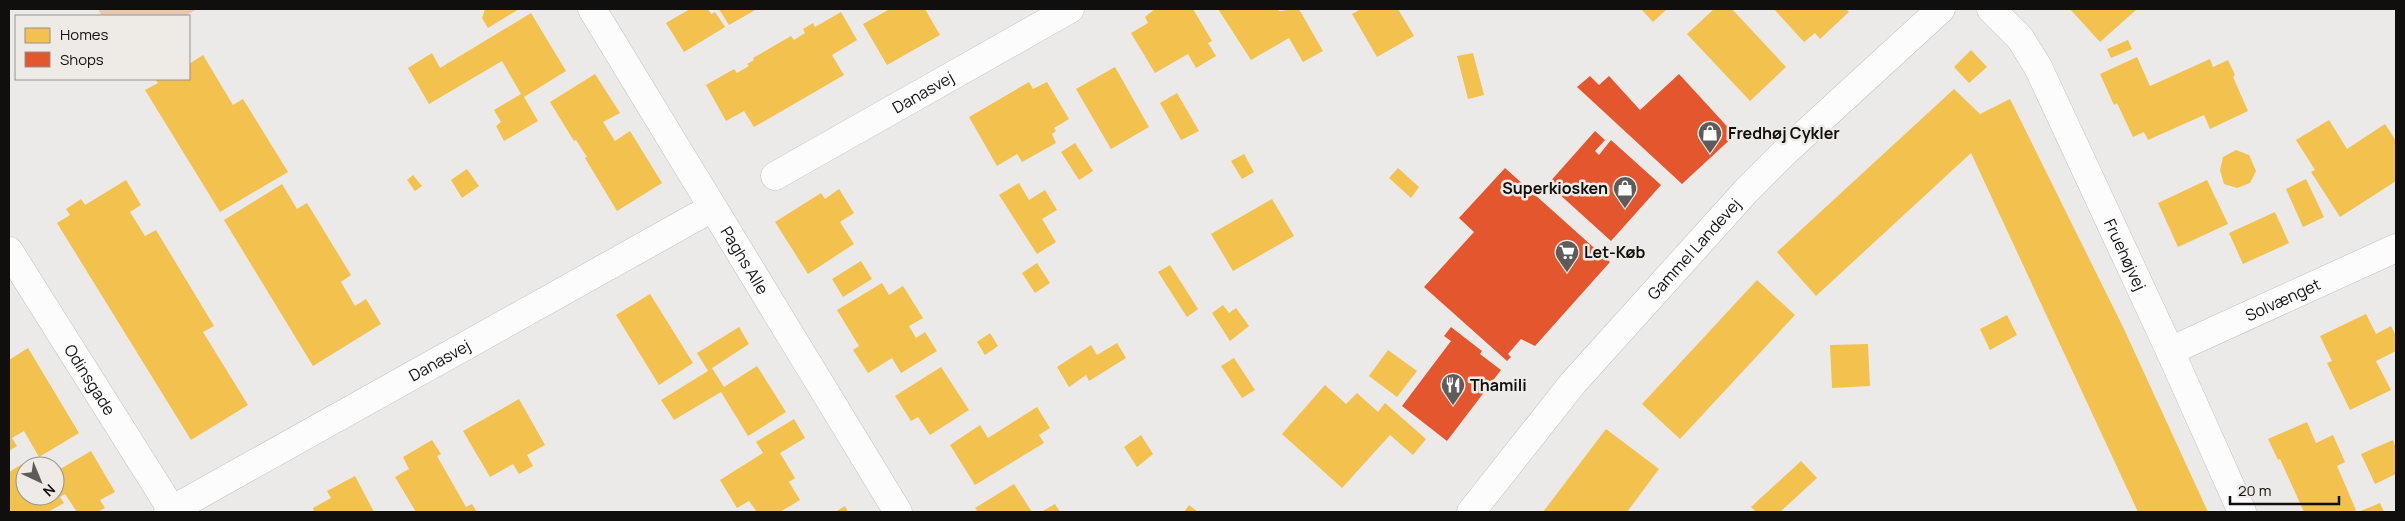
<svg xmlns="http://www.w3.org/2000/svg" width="2405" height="521" viewBox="0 0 2405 521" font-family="Manrope,sans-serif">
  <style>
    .green { fill: #eac9aa }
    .homes { fill: #f2c14e }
    .shops { fill: #e4572e }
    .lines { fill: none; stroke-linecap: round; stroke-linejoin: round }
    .street-casing { stroke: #c3c1bf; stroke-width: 29 }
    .secondary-casing { stroke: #c3c1bf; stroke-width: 29 }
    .street { stroke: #fcfcfc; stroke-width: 28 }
    .secondary { stroke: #fcfcfc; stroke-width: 28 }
    .labels { text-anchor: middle; stroke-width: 5; stroke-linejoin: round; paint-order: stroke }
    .street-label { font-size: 16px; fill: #110f0e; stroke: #eeeae6 }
    .poi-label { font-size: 16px; font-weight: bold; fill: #110f0e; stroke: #eeeae6; text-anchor: start }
  </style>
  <rect width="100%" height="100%" fill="#eceae8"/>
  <polygon class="green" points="98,9 197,9 185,16 102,16"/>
  <g class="homes">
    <polygon points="485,9 519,9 488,28 482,18"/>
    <polygon points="690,9 708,9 711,14 715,12 725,27 684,52 666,23"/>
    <polygon points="719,9 757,9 729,25"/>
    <polygon points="890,9 925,9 940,35 887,65 863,24"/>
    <polygon points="1155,9 1193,9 1212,41 1208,43 1216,56 1196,68 1188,54 1155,73 1131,33 1148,23 1145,17"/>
    <polygon points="1218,9 1278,9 1279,11 1299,9 1323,51 1303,62 1289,38 1251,60"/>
    <polygon points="1361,9 1398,9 1414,36 1377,57 1352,14"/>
    <polygon points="1641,9 1667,9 1653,22"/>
    <polygon points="1714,9 1732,9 1786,67 1750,101 1687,34"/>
    <polygon points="1774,9 1846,9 1849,12 1820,39 1815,33 1804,42"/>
    <polygon points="2070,9 2137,9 2100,42"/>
    <polygon points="841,12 857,40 832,55 844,75 754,127 744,111 726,121 706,85 734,69 737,73 749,66 747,64 754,60 753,58 791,36 794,40 805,33 803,29 813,23 815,27"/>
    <polygon points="531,13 566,71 524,97 538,121 504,141 496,126 501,122 494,110 521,94 502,61 429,104 408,68 432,53 440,68"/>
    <polygon points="2128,40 2132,49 2111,58 2107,49"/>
    <polygon points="1971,50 1987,67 1969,83 1954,67"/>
    <polygon points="1473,53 1484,95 1468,99 1457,56"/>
    <polygon points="203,55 233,105 243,99 288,172 220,212 145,90 158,83 155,79 189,79 189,64"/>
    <polygon points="2137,57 2150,86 2210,59 2213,67 2228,60 2235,75 2233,77 2248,111 2210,129 2204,115 2148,140 2144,132 2133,137 2117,103 2114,105 2100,74"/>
    <polygon points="1115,67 1149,127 1111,149 1076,89"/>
    <polygon points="595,74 620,113 603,122 615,141 630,131 662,183 617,211 585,158 587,157 576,140 574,141 550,102"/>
    <polygon points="1029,82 1033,89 1047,82 1069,119 1054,128 1056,131 1052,134 1056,143 1022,162 1017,154 997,166 969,117"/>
    <polygon points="1954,89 1980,114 2010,99 2123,327 2208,512 2138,512 1971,153 1816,296 1777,252"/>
    <polygon points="1177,93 1199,131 1181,140 1160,103"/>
    <polygon points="2329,120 2347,149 2385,124 2396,141 2396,181 2340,217 2311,172 2315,170 2296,140"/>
    <polygon points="1075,143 1093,171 1079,180 1061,152"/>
    <polygon points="2236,150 2249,155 2256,171 2250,183 2237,188 2224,184 2220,170 2223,157"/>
    <polygon points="1244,154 1254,172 1242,179 1231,161"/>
    <polygon points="1398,168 1419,187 1411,198 1389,178"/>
    <polygon points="467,169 479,186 462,198 451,180"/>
    <polygon points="413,175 422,186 415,191 407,180"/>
    <polygon points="2306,179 2324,217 2303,227 2286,189"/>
    <polygon points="126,180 141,205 130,212 145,236 156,230 214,326 203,332 248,405 191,440 57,223 70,215 66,209 81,199 85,205"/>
    <polygon points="2207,180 2228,224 2178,247 2158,203"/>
    <polygon points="1019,183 1029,200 1045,190 1057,210 1042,219 1056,242 1037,254 999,195"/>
    <polygon points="282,184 297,209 307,203 351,275 341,282 355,306 366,299 381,324 313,366 224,220"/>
    <polygon points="839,189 854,213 840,222 854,244 808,274 775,222 821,193 825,199"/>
    <polygon points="1272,199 1294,236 1233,271 1211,234"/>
    <polygon points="2275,212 2289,243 2243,264 2229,233"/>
    <polygon points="861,261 872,279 843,297 832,279"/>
    <polygon points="1037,263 1050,283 1035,293 1022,273"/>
    <polygon points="1170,265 1198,309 1187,317 1158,272"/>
    <polygon points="1757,280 1795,315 1680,439 1642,404"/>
    <polygon points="882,283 889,295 903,286 923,318 909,326 916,338 925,332 937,351 901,373 892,358 868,373 853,350 859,346 837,310"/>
    <polygon points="650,294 693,363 659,385 616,315"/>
    <polygon points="1223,305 1229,313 1236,308 1249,326 1230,341 1212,313"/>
    <polygon points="2366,314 2376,334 2391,326 2396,336 2396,351 2376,361 2391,390 2350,410 2327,363 2332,361 2320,336"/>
    <polygon points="2007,315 2017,335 1990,350 1980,329"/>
    <polygon points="739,327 749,344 712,368 724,387 757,366 786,412 748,436 721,392 674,420 661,400 708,371 697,353"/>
    <polygon points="990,333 998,346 985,355 977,342"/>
    <polygon points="1117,343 1126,358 1089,381 1086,375 1069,387 1057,367 1091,345 1097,355"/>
    <polygon points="1868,344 1870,386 1832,388 1830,345"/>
    <polygon points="28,348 79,433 39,457 24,431 12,438 17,446 9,451 9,360"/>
    <polygon points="1388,350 1417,371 1397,397 1369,376"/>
    <polygon points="1234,358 1255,390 1242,398 1221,366"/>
    <polygon points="941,367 969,410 930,435 918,417 911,421 895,396"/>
    <polygon points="1325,385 1346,404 1357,393 1378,412 1385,403 1426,439 1413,455 1390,435 1342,488 1282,434"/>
    <polygon points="519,399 545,445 527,455 533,466 519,474 513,464 490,477 463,431"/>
    <polygon points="1037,407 1050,428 1039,435 1044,443 975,485 950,445 980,425 988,438"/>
    <polygon points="794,419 805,438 780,453 795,478 789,482 800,500 780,512 757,512 749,501 737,508 720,480 763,453 756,442"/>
    <polygon points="2307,422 2316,443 2333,435 2345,462 2337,466 2356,510 2352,512 2304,512 2280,459 2278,460 2268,439"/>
    <polygon points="1606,429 1659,469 1627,512 1543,512"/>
    <polygon points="1141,435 1153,454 1137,467 1124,447"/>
    <polygon points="432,440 441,454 437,456 466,507 472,504 477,512 416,512 395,477 409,469 403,457"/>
    <polygon points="2393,440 2396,449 2396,474 2375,484 2361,454"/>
    <polygon points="91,451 115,492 100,500 105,508 97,512 77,512 65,494 60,497 64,503 48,512 9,512 9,472 27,461 30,466 25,466 25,496 55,496 55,472"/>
    <polygon points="1801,461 1817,478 1780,512 1756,512 1751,507"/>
    <polygon points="355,476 374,512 312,512 314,511 313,508 331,498 327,491"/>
    <polygon points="1014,484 1032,512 978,512 975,508"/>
    <polygon points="2380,503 2384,512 2358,512"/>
    <polygon points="1055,504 1060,512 1041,512"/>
    <polygon points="1189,505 1198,512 1184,512"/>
    <polygon points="845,506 848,512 835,512"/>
  </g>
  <g class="shops">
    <polygon points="1679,74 1735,135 1682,184 1577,87 1590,76 1599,85 1609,76 1640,110"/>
    <polygon points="1595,131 1605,140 1595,151 1599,155 1611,140 1661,185 1611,241 1548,184"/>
    <polygon points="1505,168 1610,262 1535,346 1521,339 1508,354 1511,357 1507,361 1424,287 1474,232 1459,218"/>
    <polygon points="1451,327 1482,351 1480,354 1501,370 1447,441 1402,406 1451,341 1444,336"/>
  </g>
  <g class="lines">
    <g class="street-casing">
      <g id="street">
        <path id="s1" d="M592,9L898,512"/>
        <path id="s2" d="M1991,9L2020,38L2038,67L2170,351L2242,512"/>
        <path id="s3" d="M775,176L1070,9"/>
        <path id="s4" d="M9,251L172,510"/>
        <path id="s5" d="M2170,351L2396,248"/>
        <path id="s6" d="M168,512L712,208"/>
      </g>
    </g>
    <g class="secondary-casing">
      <g id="secondary">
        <path id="s7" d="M1471,512L1573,383L1746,191L1785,152L1941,9"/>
      </g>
    </g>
    <use href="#street" class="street"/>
    <use href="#secondary" class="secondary"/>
  </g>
  <defs>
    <g id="shop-pin" transform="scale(1.25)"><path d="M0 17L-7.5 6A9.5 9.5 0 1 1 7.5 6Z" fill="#5e5c5a" stroke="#eeeae6"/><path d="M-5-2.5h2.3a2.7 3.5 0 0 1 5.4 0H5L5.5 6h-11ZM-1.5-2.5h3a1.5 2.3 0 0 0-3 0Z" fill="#fff"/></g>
    <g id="supermarket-pin" transform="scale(1.25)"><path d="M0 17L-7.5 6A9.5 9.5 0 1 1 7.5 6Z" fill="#5e5c5a" stroke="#eeeae6"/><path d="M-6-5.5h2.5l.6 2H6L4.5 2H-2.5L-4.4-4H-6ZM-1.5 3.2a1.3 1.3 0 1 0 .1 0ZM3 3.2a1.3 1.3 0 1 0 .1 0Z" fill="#fff"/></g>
    <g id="restaurant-pin" transform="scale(1.25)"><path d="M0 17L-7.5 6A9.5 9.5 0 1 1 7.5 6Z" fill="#5e5c5a" stroke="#eeeae6"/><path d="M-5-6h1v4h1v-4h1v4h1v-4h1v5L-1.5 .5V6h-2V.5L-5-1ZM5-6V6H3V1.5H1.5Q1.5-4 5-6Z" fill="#fff"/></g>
  </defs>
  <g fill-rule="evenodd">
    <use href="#shop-pin" x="1710" y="133"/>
    <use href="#shop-pin" x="1625" y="188"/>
    <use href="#supermarket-pin" x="1567" y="252"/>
    <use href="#restaurant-pin" x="1453" y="385"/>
  </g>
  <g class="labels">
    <g class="street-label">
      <text dy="6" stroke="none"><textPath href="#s3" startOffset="170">Danasvej</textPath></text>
      <text dy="6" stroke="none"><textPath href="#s7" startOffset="345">Gammel Landevej</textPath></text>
      <text dy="6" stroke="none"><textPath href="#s2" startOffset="282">Fruehøjvej</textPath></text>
      <text dy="6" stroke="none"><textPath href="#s1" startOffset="294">Paghs Alle</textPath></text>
      <text dy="6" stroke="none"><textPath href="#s5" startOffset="124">Solvænget</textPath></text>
      <text dy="6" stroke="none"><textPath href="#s6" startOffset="311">Danasvej</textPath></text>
      <text dy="6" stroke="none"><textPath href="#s4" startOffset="152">Odinsgade</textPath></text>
    </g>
    <g class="poi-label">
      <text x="1728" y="139">Fredhøj Cykler</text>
      <text x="1608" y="194" text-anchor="end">Superkiosken</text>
      <text x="1584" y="258">Let-Køb</text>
      <text x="1470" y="391">Thamili</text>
    </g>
  </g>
  <rect width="2405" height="521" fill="none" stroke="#110f0e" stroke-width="20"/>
  <rect x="15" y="15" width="175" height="65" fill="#eeeae6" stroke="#969290"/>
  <rect x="25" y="28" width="25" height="15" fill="#f2c14e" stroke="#969290"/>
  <text x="60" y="40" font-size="15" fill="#110f0e">Homes</text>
  <rect x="25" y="52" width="25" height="15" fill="#e4572e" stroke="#969290"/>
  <text x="60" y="65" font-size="15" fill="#110f0e">Shops</text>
  <g transform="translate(40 481) rotate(136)"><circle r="24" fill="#eeeae6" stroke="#969290"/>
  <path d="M0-4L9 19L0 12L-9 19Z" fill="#5e5c5a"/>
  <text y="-8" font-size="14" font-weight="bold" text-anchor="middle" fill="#110f0e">N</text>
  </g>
  <path d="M2230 496v8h109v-8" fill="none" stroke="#110f0e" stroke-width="2.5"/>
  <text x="2238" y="496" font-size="15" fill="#110f0e" stroke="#eeeae6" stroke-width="4" paint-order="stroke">20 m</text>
</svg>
